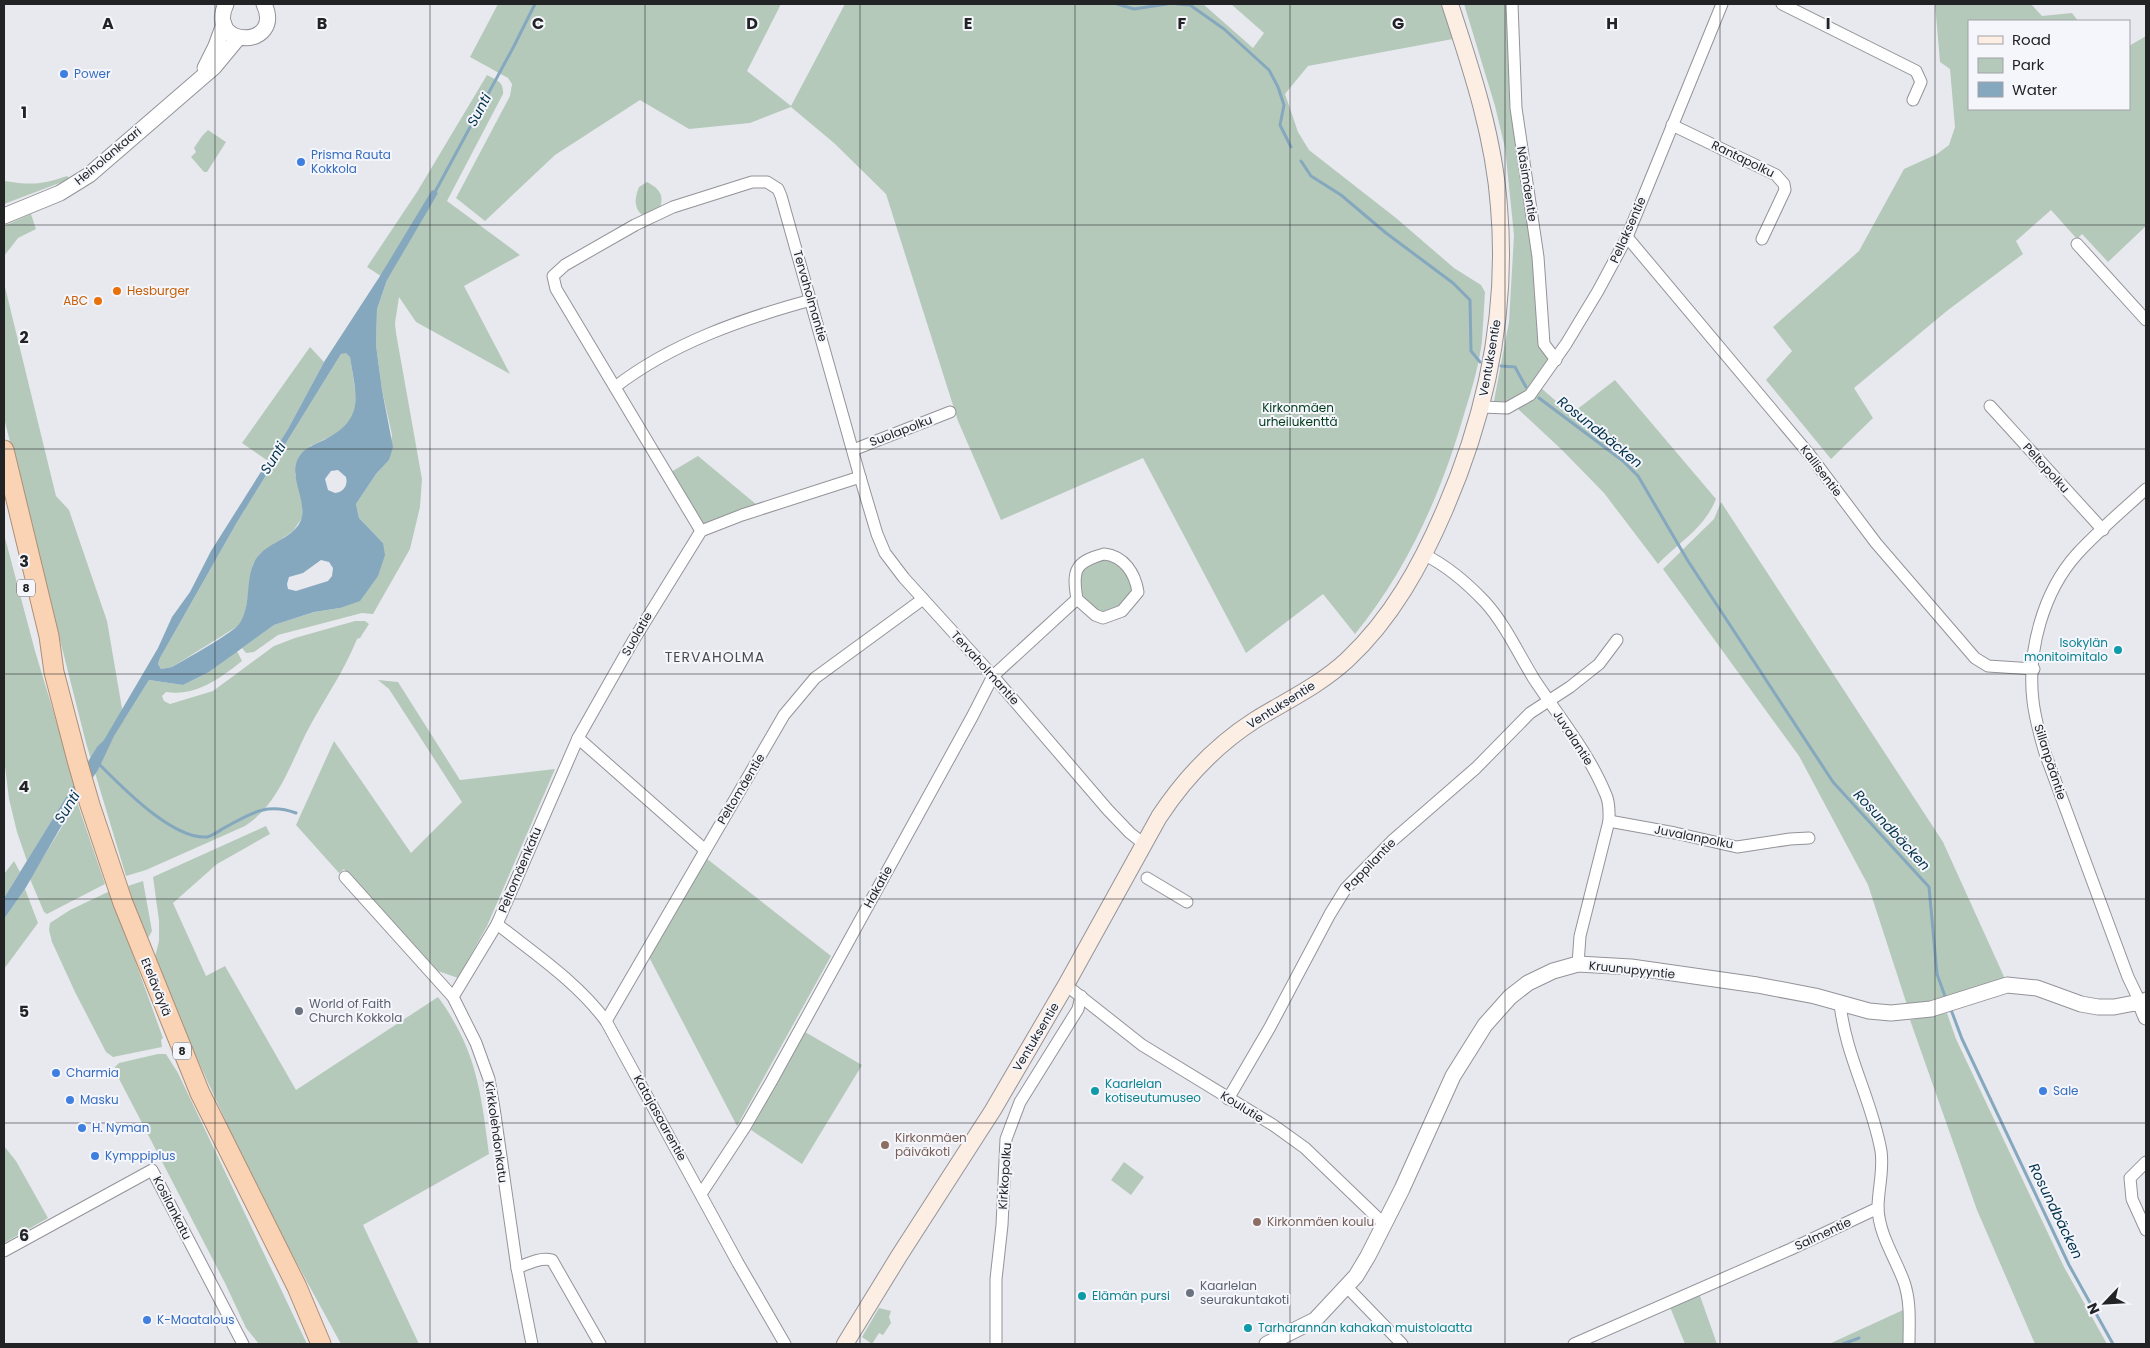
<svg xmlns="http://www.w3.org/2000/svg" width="2150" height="1348" viewBox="0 0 2150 1348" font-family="Poppins,sans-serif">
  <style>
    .green { fill: #b5c9ba }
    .water { fill: #85a8bf; fill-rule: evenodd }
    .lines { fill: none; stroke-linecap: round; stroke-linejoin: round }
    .stream { stroke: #85a8bf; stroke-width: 3 }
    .minor-casing { stroke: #939399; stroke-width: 13 }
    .tertiary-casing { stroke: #939399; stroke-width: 17 }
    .secondary-casing { stroke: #939399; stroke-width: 18 }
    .trunk-casing { stroke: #ae8e76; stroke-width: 21 }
    .minor { stroke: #fff; stroke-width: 11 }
    .tertiary { stroke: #fff; stroke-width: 15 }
    .secondary { stroke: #fdeee3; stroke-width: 16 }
    .trunk { stroke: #fad3b4; stroke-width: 19 }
    .grid { fill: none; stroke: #222325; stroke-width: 1; stroke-opacity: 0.55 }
    .shop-dot { fill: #3f7fe0; stroke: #f5f6fc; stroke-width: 2 }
    .food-dot { fill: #e8710a; stroke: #f5f6fc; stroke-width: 2 }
    .culture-dot { fill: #0f9aa8; stroke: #f5f6fc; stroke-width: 2 }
    .worship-dot { fill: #6b7280; stroke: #f5f6fc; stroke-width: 2 }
    .education-dot { fill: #8d6e63; stroke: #f5f6fc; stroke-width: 2 }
    .labels { text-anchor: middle; stroke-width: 4; stroke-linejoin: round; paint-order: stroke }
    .shield { fill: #f5f6fc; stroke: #616266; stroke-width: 1 }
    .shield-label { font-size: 11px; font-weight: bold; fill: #222325 }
    .shop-label { font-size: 12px; fill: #366cbe; stroke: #f5f6fc; text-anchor: start }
    .street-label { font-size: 12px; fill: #222325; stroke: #f5f6fc }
    .food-label { font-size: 12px; fill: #c56008; stroke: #f5f6fc; text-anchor: start }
    .park-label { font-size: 12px; fill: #003b1a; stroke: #f5f6fc }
    .culture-label { font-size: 12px; fill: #0d838f; stroke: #f5f6fc; text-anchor: start }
    .worship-label { font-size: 12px; fill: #5b616d; stroke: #f5f6fc; text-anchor: start }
    .education-label { font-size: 12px; fill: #785e54; stroke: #f5f6fc; text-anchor: start }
    .water-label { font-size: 14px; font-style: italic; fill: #02324b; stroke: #f5f6fc }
    .neighbourhood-label { font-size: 14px; letter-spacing: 1px; fill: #4a4a50; stroke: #f5f6fc }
    .grid-label { font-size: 16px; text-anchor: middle; font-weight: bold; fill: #222325; stroke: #f5f6fc; stroke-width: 4; stroke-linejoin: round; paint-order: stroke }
  </style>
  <rect width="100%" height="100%" fill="#e8e9ef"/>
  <g class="green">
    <path d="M498,4H781L747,71L791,106L845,4H1203L1253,48L1264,33L1231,4H1441L1453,39L1308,66L1285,94L1298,132L1309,150L1396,218L1454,268L1481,285L1485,292C1484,308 1483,325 1482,341C1479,365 1472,389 1465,411C1442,492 1408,569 1355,634L1323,594L1246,653L1143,458L1001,520L958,421L886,194L834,143L791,107L750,123L689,129L640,100L555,155L485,221L456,198L510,96L512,84L508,78L470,57Z"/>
    <path d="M1464,4H1507L1552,360C1537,381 1523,405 1494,401L1509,322L1514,235L1505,148L1495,106Z"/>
    <polygon points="1935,4 2031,4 2042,16 2072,13 2078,21 1969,21 1969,109 2129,109 2129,46 2146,36 2146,226 2108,262 2082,234 2077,239 2051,210 2016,241 2023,254 1948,310 1854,388 1873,418 1831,459 1766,380 1792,351 1773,327 1859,251 1904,169 1937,154 1949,145 1955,127 1950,69 1940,62"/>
    <path d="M487,75C497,80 504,82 503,94L447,201L520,255L464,286L510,374L416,322L399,297L395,323L396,333L422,479L420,507L410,549L373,614L362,613L278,635L254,652L246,653L242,648L274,625L314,612L340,608L383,543L359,518L356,504L376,474L389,460L392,435L382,390L376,345L377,309L387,280L367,267L417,192Z"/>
    <polygon points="208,130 226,142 207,172 204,172 191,157 196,152 194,148 202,136"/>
    <path d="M67,176L70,179L4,204V181C31,185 41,185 67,176Z"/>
    <path d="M647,182C660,189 665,196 659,210L642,215C633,207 635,197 639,187Z"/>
    <polygon points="31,214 36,229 18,238 4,256 4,226"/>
    <path d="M4,283L56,496L69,510L107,621L124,720L149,680L183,685L209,672L237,651L242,661C221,678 195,697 166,692L162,696L164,701L170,704L213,691L274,646L295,638L355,621H365L369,624L360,638L357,639C345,669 327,695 311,724C292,758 280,804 245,826L146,870L126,876L86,743L4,418Z"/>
    <polygon points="310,347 324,362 288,429 268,461 242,443"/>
    <polygon points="345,352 350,356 356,396 354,416 340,432 310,446 295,474 303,501 302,518 293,531 261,553 253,564 245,614 238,626 172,667 161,669 158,664 160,658 236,524 341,354"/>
    <path d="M1615,380L1716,499C1704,529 1680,541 1658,564L1604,493L1562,450L1518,409L1541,388L1571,414Z"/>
    <polygon points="698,456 757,505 703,525 671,472"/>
    <polygon points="1721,502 1943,842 2006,981 1908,1008 1868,885 1799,756 1663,569 1714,519"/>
    <polygon points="4,534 35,651 75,783 27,861 17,832 9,799 4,758"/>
    <path d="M1107,558C1123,565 1128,576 1133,591C1125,603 1117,611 1104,614C1088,606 1068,583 1085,566C1089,561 1100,560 1107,558Z"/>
    <polygon points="378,680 398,682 460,780 555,769 487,926 458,978 438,971 344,869 339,873 296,825 334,741 411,853 462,802 389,689"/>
    <polygon points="77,802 105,884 47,914 44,912 30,879"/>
    <path d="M266,826L270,834L217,864L173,903L206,976L225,966L296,1090L438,997C476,1049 481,1091 489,1154L363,1225L419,1344H341L258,1192L185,1032L155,957L159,941V921L153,877Z"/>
    <polygon points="706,858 831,956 737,1126 649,957"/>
    <polygon points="14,861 20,872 4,898 4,874"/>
    <polygon points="143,881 152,931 148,938 141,926 128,886"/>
    <polygon points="25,889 38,923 4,969 4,919"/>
    <polygon points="110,891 163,1038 161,1040 162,1047 113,1057 106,1052 75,992 52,942 49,930 50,923 70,910"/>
    <polygon points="1947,1013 1956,1039 2064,1267 2107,1344 2035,1344 1977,1210 1910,1020"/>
    <polygon points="805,1032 862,1065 802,1164 751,1130"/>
    <polygon points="158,1054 166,1054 178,1073 307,1344 259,1344 246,1328 225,1283 115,1071 115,1067 119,1063"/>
    <polygon points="4,1146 16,1161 48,1218 4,1243"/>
    <polygon points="1124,1162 1144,1177 1131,1195 1111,1180"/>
    <polygon points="1699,1293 1717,1344 1685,1344 1670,1307"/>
    <polygon points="879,1308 891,1311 889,1317 891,1323 883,1335 879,1333 872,1344 862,1337"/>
    <polygon points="1903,1310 1903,1344 1829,1344"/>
  </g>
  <path class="water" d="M432,190L438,193L387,280L377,309L376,345L382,390L393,447L389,460L376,474L356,504L359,518L383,543L385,555L378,576L360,601L340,608L314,612L274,625L209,672L183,685L149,680L114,736L98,770L70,811L25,889L4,919V898L97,747L104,740L158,648L172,617L190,592L211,551L288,429L324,362L380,276ZM346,353L350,357C356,396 366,419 324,440C315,444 304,448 299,457C288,474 305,497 302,516C299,535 273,541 261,553C242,571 254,604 239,624C233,633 184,660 172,667L161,669L158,664L160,658L236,524L341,354ZM338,470L346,477C348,485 344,492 335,493L328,490L325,479L331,471ZM321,560L329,562L333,568L332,576L328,581L296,591L288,589L287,584L289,577L303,573Z"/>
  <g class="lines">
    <g class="stream">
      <polyline points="1117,4 1134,9 1167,4"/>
      <polyline points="1177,4 1190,5 1224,29 1269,70 1278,87 1284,105 1280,125 1291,147"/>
      <polyline points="1301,161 1311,176 1341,195 1386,233 1453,283 1470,300 1471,351 1480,362"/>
      <polyline points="435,192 514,46 535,4"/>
      <polyline points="1501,366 1515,367 1526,387"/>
      <polyline points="1539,398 1623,461 1638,476 1688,561 1833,782 1929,887 1937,974 1946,999"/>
      <path d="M97,762C120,785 172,840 207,837C212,836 219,831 224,828C250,814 266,802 296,813"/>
      <polyline points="1950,1007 1962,1039 2069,1265 2113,1344"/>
      <polyline points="1843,1344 1859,1338"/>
    </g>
    <g class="minor-casing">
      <g id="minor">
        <polyline points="1512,4 1516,108 1538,257 1544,344 1556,360"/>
        <polyline points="1782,4 1916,71 1921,82 1913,100"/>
        <polyline points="1672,125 1776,175 1784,184 1785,190 1762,239"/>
        <polyline points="1627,237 1809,454 1876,543 1975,658 1988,666 2034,669"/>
        <polyline points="2077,244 2146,320"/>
        <path d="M615,387C672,343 742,319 811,300"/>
        <polyline points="1990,406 2103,530"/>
        <polyline points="1482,407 1507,408 1530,395 1566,344 1598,291 1627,237 1722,4"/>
        <polyline points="853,450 950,412"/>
        <path d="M2146,489C2123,510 2098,531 2077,554C2043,592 2027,651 2033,701C2035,718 2040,736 2045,753L2128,977L2140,1002L2146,998"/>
        <polyline points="701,531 556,289 553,276 565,265 635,225 673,207 752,182 767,182 778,189 781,196 860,477 877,534 885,553 904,578 993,676 1108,810 1130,833 1144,844"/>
        <path d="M1104,554C1124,556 1135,573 1138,592L1122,611L1103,618L1095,615L1077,599C1072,570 1075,562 1104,554Z"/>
        <path d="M1425,555C1447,566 1468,584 1485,602C1505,624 1518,653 1534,679C1559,717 1589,753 1606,795C1610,804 1609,812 1609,821L1580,936L1578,964"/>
        <polyline points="578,738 705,850"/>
        <polyline points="1609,821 1675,833 1737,847 1790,839 1809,838"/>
        <polyline points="345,877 453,997 476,1043 489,1079 494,1108 517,1268 532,1344"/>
        <polyline points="1147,878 1187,902"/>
        <path d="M497,924C535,954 577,982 606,1021L738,1263L785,1344"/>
        <polyline points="1066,985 1142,1045 1273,1125 1305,1148 1384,1224"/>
        <polyline points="453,997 497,924 578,738 633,641 701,531 742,515 860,477"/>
        <polyline points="606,1021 784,715 815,678 923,599"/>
        <polyline points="1228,1099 1270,1027 1330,914 1346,888 1392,841 1476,768 1530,713 1570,687 1599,664 1617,640"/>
        <polyline points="2146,1162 2130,1178 2132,1199 2146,1230"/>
        <polyline points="701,1194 745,1127 771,1082 972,717 993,676 1077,599"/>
        <path d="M1878,1208C1879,1235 1895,1257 1904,1282C1911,1302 1909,1323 1909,1344"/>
        <polyline points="4,1251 152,1170 243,1344"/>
        <path d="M517,1268C527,1264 540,1257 552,1260L600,1344"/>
        <polyline points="1347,1287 1402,1344"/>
        <polyline points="996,1344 996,1279 1002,1225 1006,1139 1020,1102 1078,1009 1081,996"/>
        <path d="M1574,1344L1791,1249L1878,1208C1878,1189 1884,1170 1881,1151C1872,1100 1845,1055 1840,1003"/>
      </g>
    </g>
    <g class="tertiary-casing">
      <g id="tertiary">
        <path d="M226,4C205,49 285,49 264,4"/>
        <polyline points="205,68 216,46 224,24"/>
        <polyline points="4,216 60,193 89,175 214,67 238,38"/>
        <polyline points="1267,1344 1315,1320 1356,1276 1368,1256 1402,1189 1453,1076 1485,1025 1510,997 1528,983 1553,971 1578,964 1631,967 1757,985 1815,996 1869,1011 1891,1013 1931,1009 2007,985 2037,988 2081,1004 2098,1007 2114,1007 2140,1002 2146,1017"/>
      </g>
    </g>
    <g class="secondary-casing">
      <path id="secondary" d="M845,1344L899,1256L993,1110L1066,985L1159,817C1184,779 1216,745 1255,720C1286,701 1320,685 1347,660C1392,618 1421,565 1445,509C1486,414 1508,311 1499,207C1494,137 1472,71 1450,4"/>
    </g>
    <g class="trunk-casing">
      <polyline id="trunk" points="4,450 49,636 54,672 77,760 90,805 123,903 200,1093 297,1287 321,1344"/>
    </g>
    <use href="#minor" class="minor"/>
    <use href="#tertiary" class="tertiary"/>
    <use href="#secondary" class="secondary"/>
    <use href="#trunk" class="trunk"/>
  </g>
  <path class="grid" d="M215,4V1344M430,4V1344M645,4V1344M860,4V1344M1075,4V1344M1290,4V1344M1505,4V1344M1720,4V1344M1935,4V1344M4,225H2146M4,449H2146M4,674H2146M4,899H2146M4,1123H2146"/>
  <g class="shop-dot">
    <circle cx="64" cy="74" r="5"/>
    <circle cx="301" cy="162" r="5"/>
    <circle cx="56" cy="1073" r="5"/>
    <circle cx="2043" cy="1091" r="5"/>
    <circle cx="70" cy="1100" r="5"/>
    <circle cx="82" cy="1128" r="5"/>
    <circle cx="95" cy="1156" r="5"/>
    <circle cx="147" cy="1320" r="5"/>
  </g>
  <g class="food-dot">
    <circle cx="117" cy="291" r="5"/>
    <circle cx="98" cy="301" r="5"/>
  </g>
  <g class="culture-dot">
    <circle cx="2118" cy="650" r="5"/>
    <circle cx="1095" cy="1091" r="5"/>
    <circle cx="1082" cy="1296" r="5"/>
    <circle cx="1248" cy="1328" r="5"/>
  </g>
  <g class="worship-dot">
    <circle cx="299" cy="1011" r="5"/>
    <circle cx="1190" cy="1293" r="5"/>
  </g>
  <g class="education-dot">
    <circle cx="885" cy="1145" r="5"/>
    <circle cx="1257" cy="1222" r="5"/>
  </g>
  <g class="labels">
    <g class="shield">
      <rect x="17" y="579.5" width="18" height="17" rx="4"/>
      <rect x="173" y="1042.5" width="18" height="17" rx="4"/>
    </g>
    <g class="shield-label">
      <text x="26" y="592">8</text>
      <text x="182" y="1055">8</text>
    </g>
    <g class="shop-label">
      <text x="74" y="78">Power</text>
      <text x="311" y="159">Prisma Rauta<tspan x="311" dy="14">Kokkola</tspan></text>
      <text x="66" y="1077">Charmia</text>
      <text x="2053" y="1095">Sale</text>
      <text x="80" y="1104">Masku</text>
      <text x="92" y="1132">H. Nyman</text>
      <text x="105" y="1160">Kymppiplus</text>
      <text x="157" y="1324">K-Maatalous</text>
    </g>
    <g class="street-label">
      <text transform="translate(108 156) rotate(-40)" y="4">Heinolankaari</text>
      <text transform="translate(1743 159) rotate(26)" y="4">Rantapolku</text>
      <text transform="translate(1527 184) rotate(81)" y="4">Näsimäentie</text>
      <text transform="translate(1628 230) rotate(-66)" y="4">Pellaksentie</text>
      <text transform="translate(810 296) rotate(74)" y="4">Tervaholmantie</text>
      <text transform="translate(1490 358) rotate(-80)" y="4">Ventuksentie</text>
      <text transform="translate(901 431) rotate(-21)" y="4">Suolapolku</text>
      <text transform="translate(2046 468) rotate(48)" y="4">Peltopolku</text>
      <text transform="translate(1821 471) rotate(53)" y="4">Kallisentie</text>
      <text transform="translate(637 634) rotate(-60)" y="4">Suolatie</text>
      <text transform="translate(985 668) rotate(48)" y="4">Tervaholmantie</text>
      <text transform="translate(1281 705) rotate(-32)" y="4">Ventuksentie</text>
      <text transform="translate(1573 738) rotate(57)" y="4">Juvalantie</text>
      <text transform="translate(2050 762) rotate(72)" y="4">Sillanpääntie</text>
      <text transform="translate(741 789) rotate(-59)" y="4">Peltomäentie</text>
      <text transform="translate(1694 837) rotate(11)" y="4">Juvalanpolku</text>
      <text transform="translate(1370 865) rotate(-46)" y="4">Pappilantie</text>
      <text transform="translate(520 870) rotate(-67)" y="4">Peltomäenkatu</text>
      <text transform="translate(878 887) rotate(-61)" y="4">Hakatie</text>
      <text transform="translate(1632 970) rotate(6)" y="4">Kruunupyyntie</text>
      <text transform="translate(156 987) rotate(68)" y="4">Eteläväylä</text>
      <text transform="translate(1036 1037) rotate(-59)" y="4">Ventuksentie</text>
      <text transform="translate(1242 1107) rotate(32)" y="4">Koulutie</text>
      <text transform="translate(660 1118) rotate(61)" y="4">Katajasaarentie</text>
      <text transform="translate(496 1132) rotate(82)" y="4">Kirkkolehdonkatu</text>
      <text transform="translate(1005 1176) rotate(-86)" y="4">Kirkkopolku</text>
      <text transform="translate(172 1208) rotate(63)" y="4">Kosilankatu</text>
      <text transform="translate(1823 1234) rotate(-25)" y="4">Salmentie</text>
    </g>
    <g class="food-label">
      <text x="127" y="295">Hesburger</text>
      <text x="88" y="305" text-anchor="end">ABC</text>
    </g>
    <g class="park-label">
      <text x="1298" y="412">Kirkonmäen<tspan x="1298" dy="14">urheilukenttä</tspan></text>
    </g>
    <g class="culture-label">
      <text x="2108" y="647" text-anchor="end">Isokylän<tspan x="2108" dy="14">monitoimitalo</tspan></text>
      <text x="1105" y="1088">Kaarlelan<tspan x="1105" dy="14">kotiseutumuseo</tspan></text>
      <text x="1092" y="1300">Elämän pursi</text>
      <text x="1258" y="1332">Tarharannan kahakan muistolaatta</text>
    </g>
    <g class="worship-label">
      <text x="309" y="1008">World of Faith<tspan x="309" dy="14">Church Kokkola</tspan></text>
      <text x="1200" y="1290">Kaarlelan<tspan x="1200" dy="14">seurakuntakoti</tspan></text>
    </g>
    <g class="education-label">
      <text x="895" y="1142">Kirkonmäen<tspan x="895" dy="14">päiväkoti</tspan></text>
      <text x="1267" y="1226">Kirkonmäen koulu</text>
    </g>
    <g class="water-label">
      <text transform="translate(479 110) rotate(-62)" y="5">Sunti</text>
      <text transform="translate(1600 432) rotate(39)" y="5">Rosundbäcken</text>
      <text transform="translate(273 458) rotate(-58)" y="5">Sunti</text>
      <text transform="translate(67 807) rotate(-58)" y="5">Sunti</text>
      <text transform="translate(1892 830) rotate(47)" y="5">Rosundbäcken</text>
      <text transform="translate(2056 1211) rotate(64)" y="5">Rosundbäcken</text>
    </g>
    <g class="neighbourhood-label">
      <text x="715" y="662">TERVAHOLMA</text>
    </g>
  </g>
  <g class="grid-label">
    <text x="108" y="29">A</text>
    <text x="322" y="29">B</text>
    <text x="538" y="29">C</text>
    <text x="752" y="29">D</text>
    <text x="968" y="29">E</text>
    <text x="1182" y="29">F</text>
    <text x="1398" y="29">G</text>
    <text x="1612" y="29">H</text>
    <text x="1828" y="29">I</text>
    <text x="24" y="118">1</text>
    <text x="24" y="343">2</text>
    <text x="24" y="567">3</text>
    <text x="24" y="792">4</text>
    <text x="24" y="1017">5</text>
    <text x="24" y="1241">6</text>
  </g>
  <rect width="2150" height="1348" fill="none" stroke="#222325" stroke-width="10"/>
  <rect x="1968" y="20" width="162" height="90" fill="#f5f6fc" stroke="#a1a2a6"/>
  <rect x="1978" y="36" width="25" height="8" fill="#fdeee3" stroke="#a1a2a6"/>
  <text x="2012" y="45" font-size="15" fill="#222325">Road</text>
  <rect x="1978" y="58" width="25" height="15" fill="#b5c9ba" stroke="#a1a2a6"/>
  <text x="2012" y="70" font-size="15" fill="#222325">Park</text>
  <rect x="1978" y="82" width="25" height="15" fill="#85a8bf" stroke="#a1a2a6"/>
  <text x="2012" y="95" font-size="15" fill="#222325">Water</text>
  <g transform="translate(2105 1303) rotate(245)" stroke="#f5f6fc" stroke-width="4" paint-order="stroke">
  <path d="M0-4L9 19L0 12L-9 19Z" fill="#222325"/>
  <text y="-8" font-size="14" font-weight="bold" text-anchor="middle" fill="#222325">N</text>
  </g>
</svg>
